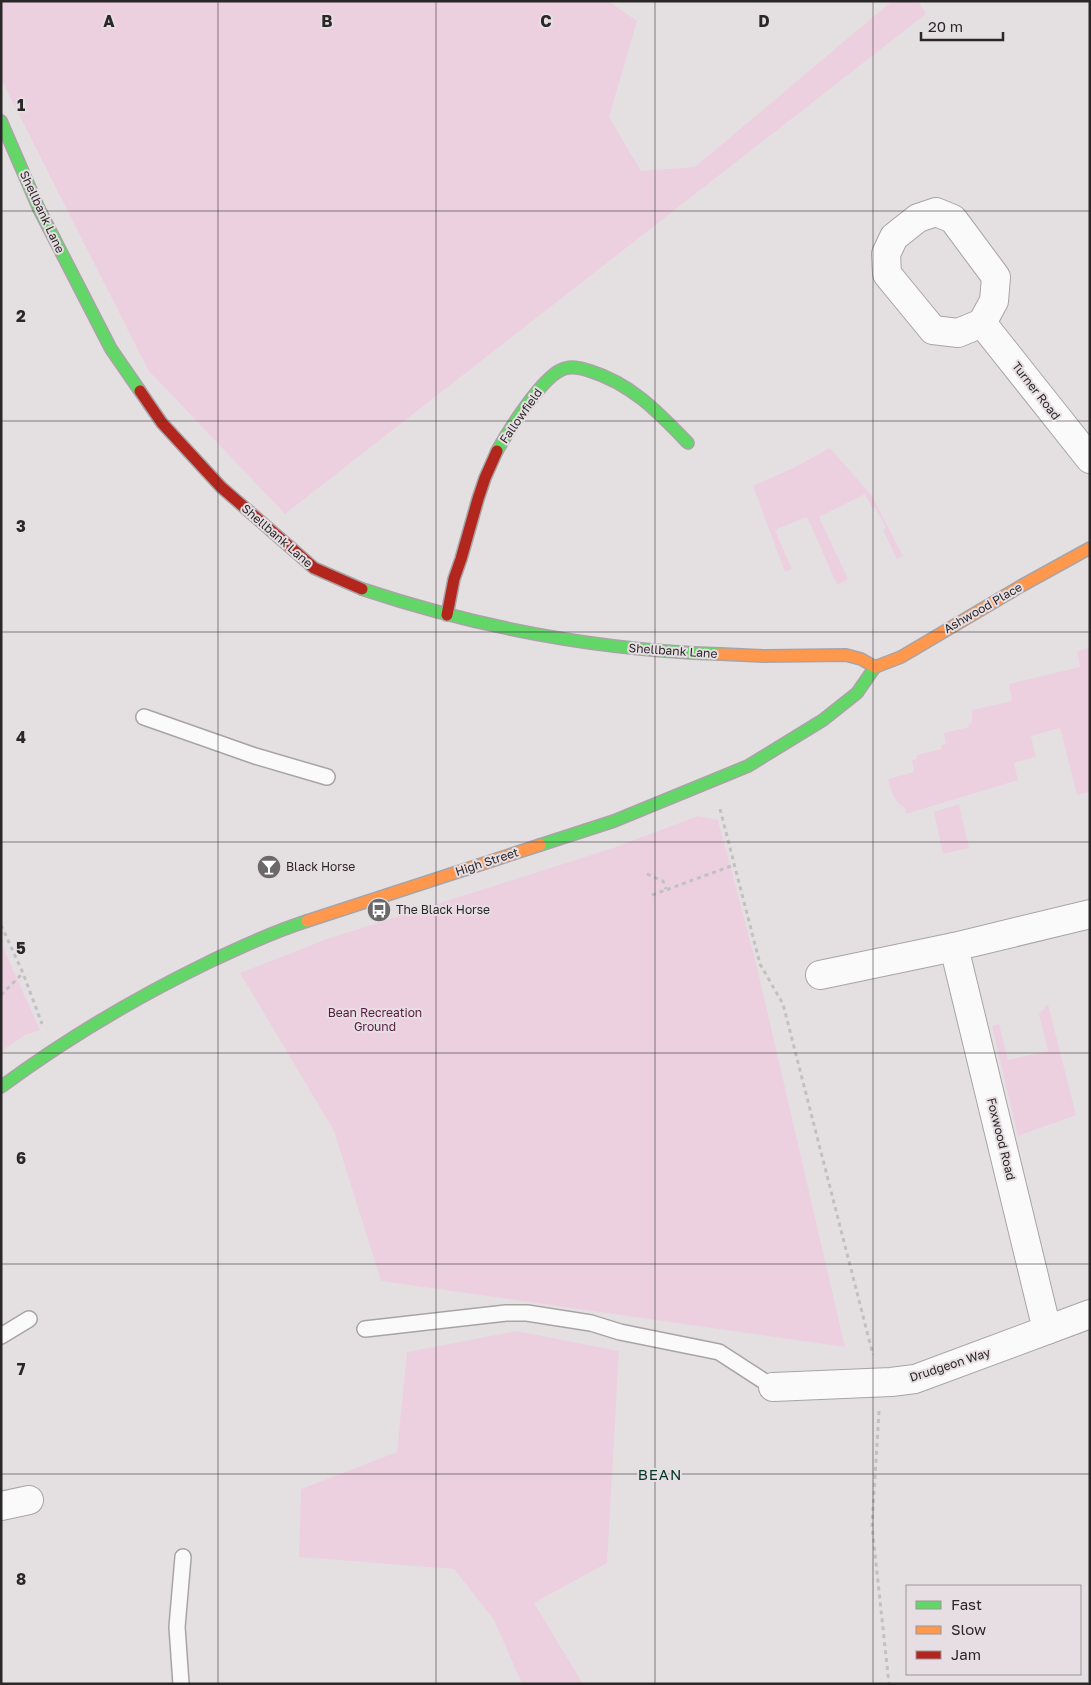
<svg xmlns="http://www.w3.org/2000/svg" width="1091" height="1685" viewBox="0 0 1091 1685" font-family="'Golos Text',sans-serif">
  <style>
    .green { fill: #edd0df }
    .lines { fill: none; stroke-linecap: round; stroke-linejoin: round }
    .lane-casing { stroke: #a8a4a6; stroke-width: 18 }
    .street-casing { stroke: #a8a4a6; stroke-width: 30 }
    .fast-casing { stroke: #a8a4a6; stroke-width: 14 }
    .slow-casing { stroke: #a8a4a6; stroke-width: 14 }
    .jam-casing { stroke: #a8a4a6; stroke-width: 14 }
    .path { stroke: #c2c1c2; stroke-width: 3; stroke-dasharray: 4 4; stroke-linecap: butt }
    .lane { stroke: #fbfafb; stroke-width: 15 }
    .street { stroke: #fbfafb; stroke-width: 28 }
    .fast { stroke: #63d668; stroke-width: 11 }
    .slow { stroke: #ff974d; stroke-width: 11 }
    .jam { stroke: #b3261e; stroke-width: 11 }
    .grid { fill: none; stroke: #2a2728; stroke-width: 1; stroke-opacity: 0.55 }
    .labels { text-anchor: middle; stroke-width: 4; stroke-linejoin: round; paint-order: stroke }
    .street-label { font-size: 12px; fill: #2a2728; stroke: #e6dee2 }
    .poi-label { font-size: 12px; fill: #2a2728; stroke: #e6dee2; text-anchor: start }
    .park-label { font-size: 12px; fill: #561a3f; stroke: #e6dee2 }
    .quarter-label { font-size: 15px; letter-spacing: 1px; fill: #033727; stroke: #e6dee2 }
    .grid-label { font-size: 16px; text-anchor: middle; font-weight: bold; fill: #2a2728; stroke: #e6dee2; stroke-width: 4; stroke-linejoin: round; paint-order: stroke }
  </style>
  <rect width="100%" height="100%" fill="#e4e0e2"/>
  <g class="green">
    <polygon points="1,1 608,1 637,21 609,117 641,171 695,167 892,1 918,1 926,14 285,514 148,370 1,79"/>
    <polygon points="830,448 872,496 903,556 897,559 883,530 886,528 875,507 872,508 865,494 819,517 848,579 837,585 807,517 775,530 792,569 785,572 753,486 795,467"/>
    <path d="M1090,648V792L1077,795L1060,728L1031,736L1036,757L1014,763L1018,780L906,814L905,808C893,801 891,791 888,779L914,772L912,760L916,759L917,755L942,749L941,745L946,744L944,733L969,727L968,724L972,723V710L1012,701L1009,684L1080,667L1077,651Z"/>
    <polygon points="959,804 969,848 943,854 934,812"/>
    <polygon points="698,816 718,820 757,967 845,1347 381,1281 334,1131 240,973 327,939 613,848"/>
    <polygon points="1,943 40,1030 25,1035 1,1051"/>
    <polygon points="1048,1004 1076,1115 1018,1136 992,1026 999,1024 1008,1060 1048,1051 1039,1014"/>
    <polygon points="517,1331 619,1351 607,1563 534,1603 583,1684 522,1684 494,1620 454,1569 299,1557 301,1489 397,1452 407,1352"/>
  </g>
  <g class="lines">
    <g class="lane-casing">
      <g id="lane">
        <polyline points="144,717 255,756 327,777"/>
        <polyline points="365,1329 506,1313 527,1313 591,1323 620,1332 719,1352 773,1387"/>
        <polyline points="1,1336 29,1319"/>
        <polyline points="181,1684 177,1627 183,1557"/>
      </g>
    </g>
    <g class="street-casing">
      <g id="street">
        <polygon points="936,212 953,219 996,277 994,301 982,323 958,333 933,330 887,274 886,254 894,237 918,218"/>
        <polyline points="982,323 1090,459"/>
        <polyline points="954,947 1047,1330"/>
        <polyline points="820,975 954,947 1090,914"/>
        <polyline points="773,1387 891,1382 915,1379 1090,1314"/>
        <polyline points="1,1506 29,1500"/>
      </g>
    </g>
    <g class="fast-casing">
      <g id="fast">
        <polyline points="1,121 39,209 111,349 140,391"/>
        <path d="M497,451C508,431 541,379 561,370C570,365 581,368 590,371C632,384 659,413 688,443"/>
        <path d="M362,589C479,628 597,650 720,654"/>
        <polyline points="540,845 614,821 748,766 823,720 857,693 875,667"/>
        <path d="M1,1087C67,1038 135,998 209,962C241,947 273,932 307,921"/>
      </g>
    </g>
    <g class="slow-casing">
      <g id="slow">
        <polyline points="720,654 764,656 846,655 861,659 875,667"/>
        <polyline points="875,667 901,657 1021,586 1090,548"/>
        <polyline points="307,921 540,845"/>
      </g>
    </g>
    <g class="jam-casing">
      <g id="jam">
        <polyline points="140,391 162,423 221,487 314,568 362,589"/>
        <polyline points="447,615 454,579 461,559 478,499 485,478 497,451"/>
      </g>
    </g>
    <g class="path">
      <polyline points="720,809 760,964 783,1004 873,1355"/>
      <polyline points="647,874 663,881 666,889"/>
      <polyline points="652,895 734,865"/>
      <polyline points="1,925 23,973 42,1024"/>
      <polyline points="1,995 23,973"/>
      <polyline points="879,1411 872,1526 889,1684"/>
    </g>
    <use href="#lane" class="lane"/>
    <use href="#street" class="street"/>
    <use href="#fast" class="fast"/>
    <use href="#slow" class="slow"/>
    <use href="#jam" class="jam"/>
  </g>
  <path class="grid" d="M218,1V1684M436,1V1684M655,1V1684M873,1V1684M1,211H1090M1,421H1090M1,632H1090M1,842H1090M1,1053H1090M1,1264H1090M1,1474H1090"/>
  <defs>
    <g id="bar-disc" transform="scale(1.25)"><circle r="9.5" fill="#6b6869" stroke="#e6dee2"/><path d="M-6-5H6L.8 .8V4.5H3.5V6h-7V4.5H-.8V.8Z" fill="#fff"/></g>
    <g id="bus-disc" transform="scale(1.25)"><circle r="9.5" fill="#6b6869" stroke="#e6dee2"/><path d="M-5-6H5V4H4V6H2V4H-2V6H-4V4H-5ZM-3.5-4V0h7V-4ZM-3.5 1.2v1.5H-2V1.2ZM2 1.2v1.5H3.5V1.2Z" fill="#fff"/></g>
  </defs>
  <g fill-rule="evenodd">
    <use href="#bar-disc" x="269" y="867"/>
    <use href="#bus-disc" x="379" y="910"/>
  </g>
  <g class="labels">
    <g class="street-label">
      <text transform="translate(42 212) rotate(65)" y="4">Shellbank Lane</text>
      <text transform="translate(1036 391) rotate(52)" y="4">Turner Road</text>
      <text transform="translate(521 416) rotate(-55)" y="4">Fallowfield</text>
      <text transform="translate(277 536) rotate(41)" y="4">Shellbank Lane</text>
      <text transform="translate(983 608) rotate(-30)" y="4">Ashwood Place</text>
      <text transform="translate(673 651) rotate(4)" y="4">Shellbank Lane</text>
      <text transform="translate(487 862) rotate(-18)" y="4">High Street</text>
      <text transform="translate(1001 1139) rotate(76)" y="4">Foxwood Road</text>
      <text transform="translate(950 1365) rotate(-18)" y="4">Drudgeon Way</text>
    </g>
    <g class="poi-label">
      <text x="286" y="871">Black Horse</text>
      <text x="396" y="914">The Black Horse</text>
    </g>
    <g class="park-label">
      <text x="375" y="1017">Bean Recreation<tspan x="375" dy="14">Ground</tspan></text>
    </g>
    <g class="quarter-label">
      <text x="660" y="1480">BEAN</text>
    </g>
  </g>
  <g class="grid-label">
    <text x="109" y="27">A</text>
    <text x="327" y="27">B</text>
    <text x="546" y="27">C</text>
    <text x="764" y="27">D</text>
    <text x="21" y="111">1</text>
    <text x="21" y="322">2</text>
    <text x="21" y="532">3</text>
    <text x="21" y="743">4</text>
    <text x="21" y="954">5</text>
    <text x="21" y="1164">6</text>
    <text x="21" y="1375">7</text>
    <text x="21" y="1585">8</text>
  </g>
  <rect width="1091" height="1685" fill="none" stroke="#2a2728" stroke-width="5"/>
  <rect x="906" y="1585" width="175" height="90" fill="#e6dee2" stroke="#9b9598"/>
  <rect x="916" y="1601" width="25" height="8" fill="#63d668" stroke="#9b9598"/>
  <text x="951" y="1610" font-size="15" fill="#2a2728">Fast</text>
  <rect x="916" y="1626" width="25" height="8" fill="#ff974d" stroke="#9b9598"/>
  <text x="951" y="1635" font-size="15" fill="#2a2728">Slow</text>
  <rect x="916" y="1651" width="25" height="8" fill="#b3261e" stroke="#9b9598"/>
  <text x="951" y="1660" font-size="15" fill="#2a2728">Jam</text>
  <path d="M921 32v8h82v-8" fill="none" stroke="#2a2728" stroke-width="2.5"/>
  <text x="928" y="32" font-size="15" fill="#2a2728" stroke="#e6dee2" stroke-width="4" paint-order="stroke">20 m</text>
</svg>
